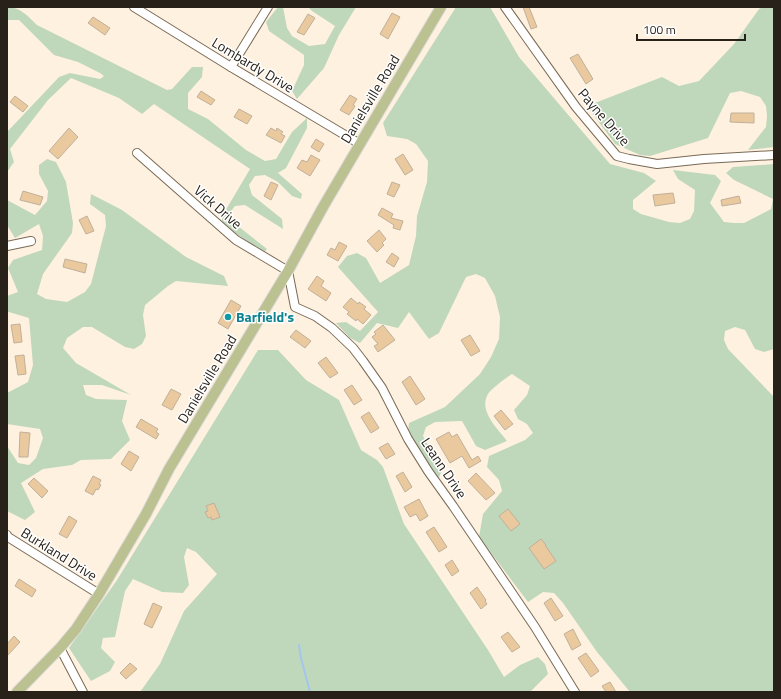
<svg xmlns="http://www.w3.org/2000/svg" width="781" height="699" viewBox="0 0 781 699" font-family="'Titillium Web',sans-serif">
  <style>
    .green { fill: #bfd8bb }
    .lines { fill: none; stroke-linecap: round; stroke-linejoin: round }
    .stream { stroke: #a4c5ee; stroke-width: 2 }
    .building { fill: #e9c99d; stroke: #c0b09b }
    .minor-casing { stroke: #796a57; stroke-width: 10 }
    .major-casing { stroke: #dcdbda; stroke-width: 12 }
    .minor { stroke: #fff; stroke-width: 8 }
    .major { stroke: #bbc191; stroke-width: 10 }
    .culture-dot { fill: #0f9aa8; stroke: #fff; stroke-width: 1.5 }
    .labels { text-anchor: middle; stroke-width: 3; stroke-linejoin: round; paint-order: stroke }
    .street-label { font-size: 14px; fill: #272119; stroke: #fff }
    .culture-label { font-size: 14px; font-weight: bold; fill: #0d838f; stroke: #fff; text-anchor: start }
  </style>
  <rect width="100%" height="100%" fill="#fff1df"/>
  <g class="green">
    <path d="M7,7C20,7 28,16 37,25L167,90L172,89L192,67H203L202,77L188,93V109L208,119L246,150L265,161L276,159L292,132L307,118V128L286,168L278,173L302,194L301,199L292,196L278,182L265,175L255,176L249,185L252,195L282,219L283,229L245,205L235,206L229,214V219L267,249L264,253L221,223L224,213L250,169L154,104L142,114L119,98L71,78L48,100L10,149L14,162L7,172V132L59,77L70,73L100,79L104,76L100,73L78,62L54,55L19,20H7Z"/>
    <polygon points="278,7 283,7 287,28 292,36 309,46 325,44 335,26 312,11 308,7 356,7 339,35 324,68 297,99 292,91 304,65 304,55 269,31 266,22"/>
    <path d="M456,7H490L519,57L610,164L644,173L656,181L633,200V209L641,214L669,222L680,223L690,219L694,211L695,190L678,179L673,170L715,175L721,181L710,203L724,222L734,223H744L771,209L773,199L734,180L726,173L733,167L774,164V349L764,352L755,349L745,330L735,327L725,331L724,340L728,349L774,397V692H630L597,652L563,603L554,593L543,592L528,602L479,537L483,514L502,491L499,480L487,467L489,456L525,440L533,433L527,424L518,419L514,410L527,395L530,386L512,374C506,378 491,389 488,394C478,411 498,429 507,441L485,450L476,446L462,421L435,422L426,427L423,436L442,470L438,480L432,478L408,431L409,423L445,407L480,374L491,357L499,339L500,317L495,296L485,278L476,274L466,277L439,333L429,339L409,312L398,328L377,323L360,343L350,338L336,323L346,322L360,331L378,312L338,267L347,256L357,253L366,258L380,283L409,265L416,236L417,216L427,182L428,161L416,144L407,139L387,136L383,123Z"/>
    <polygon points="763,7 774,7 774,147 748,150 766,127 767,116 766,106 760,97 741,91 730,93 708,138 650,156 640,155 615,144 587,106 662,77 679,86 699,81 734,44 759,9"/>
    <polygon points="47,159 56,162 66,182 73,223 72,233 43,274 37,294 46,299 67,302 85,292 91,284 106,226 105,215 90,204 91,194 122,210 186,257 224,276 228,286 176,281 168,286 145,305 143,315 146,336 142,344 134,349 125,347 92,327 83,327 67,338 63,348 76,363 131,395 102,385 83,385 86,395 96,399 127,400 122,421 130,440 111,459 81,460 72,465 43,469 21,483 35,512 25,520 7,511 7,446 18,463 29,465 36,458 43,438 40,429 7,424 7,393 28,382 33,365 29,318 9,312 7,312 7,296 18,292 8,268 13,260 42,250 43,236 39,224 15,238 7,225 7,200 35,215 47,201 48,191 39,174 39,165"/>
    <polygon points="258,350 278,350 306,380 339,400 361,450 377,460 383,467 404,524 488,650 504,677 520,665 538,657 545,664 548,674 530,692 140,692 160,664 184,611 217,574 196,552 187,548 184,557 189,585 183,593 162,592 133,579 125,591 115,637 103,638 101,648 115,662 110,671 91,681 69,648 117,580"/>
  </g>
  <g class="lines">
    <polyline class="stream" points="299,645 301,658 310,692"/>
  </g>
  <g class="building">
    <polygon points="523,7 529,7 537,27 531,29"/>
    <polygon points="392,13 400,17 388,39 380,34"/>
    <polygon points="308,14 315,18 304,35 297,32"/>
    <polygon points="93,17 110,28 105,35 88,23"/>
    <polygon points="578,54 593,79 586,84 570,58"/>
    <polygon points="201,91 215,100 211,105 197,97"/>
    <polygon points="350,95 357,99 353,105 355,106 349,115 340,110"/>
    <polygon points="15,96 28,106 23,112 10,102"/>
    <polygon points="239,109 252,116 247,124 234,117"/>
    <polygon points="731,113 754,113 754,123 730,122"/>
    <polygon points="69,128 78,137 58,159 49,151"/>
    <polygon points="271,128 276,131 277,128 283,132 281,134 285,136 281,143 266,135"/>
    <polygon points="316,139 324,144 319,152 311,147"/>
    <polygon points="403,154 413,170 405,175 395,159"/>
    <polygon points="311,155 320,160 310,176 297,168 302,160 307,162"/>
    <polygon points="271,182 278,185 271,200 264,196"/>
    <polygon points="392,182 400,185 394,197 387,194"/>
    <polygon points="23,191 43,197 40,205 20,200"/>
    <polygon points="673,193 675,203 655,206 653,195"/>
    <polygon points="739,196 741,203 722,206 721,200"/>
    <polygon points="382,208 393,214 391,218 403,221 400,230 393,228 394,225 378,215"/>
    <polygon points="87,216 94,231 86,234 79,220"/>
    <polygon points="379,230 386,239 382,243 384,245 377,252 367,241"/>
    <polygon points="339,242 347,246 338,261 327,255 331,248 335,250"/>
    <polygon points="392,253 399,258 394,267 386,262"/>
    <polygon points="65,259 87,264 85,273 63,267"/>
    <polygon points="317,276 324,281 321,286 331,293 326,301 308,289"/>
    <polygon points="351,298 358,304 359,302 366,307 364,309 371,315 363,324 357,319 356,321 347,314 349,312 343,307"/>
    <polygon points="231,300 241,306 228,329 218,323"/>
    <polygon points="20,324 22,342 14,343 11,325"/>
    <polygon points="383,325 395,340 378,352 374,346 378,344 372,337 376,334 374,332"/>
    <polygon points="296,330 311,341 305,348 290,337"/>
    <polygon points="470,335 480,351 471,356 461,340"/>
    <polygon points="24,355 26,374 18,375 15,356"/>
    <polygon points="326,357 338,373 330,378 318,363"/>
    <polygon points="410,376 425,399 416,405 402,382"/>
    <polygon points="352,385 362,400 354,405 344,390"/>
    <polygon points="171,389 181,394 172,410 162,405"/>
    <polygon points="501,410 513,424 505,430 494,416"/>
    <polygon points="369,412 379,428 371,433 361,417"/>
    <polygon points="141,419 158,429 156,432 159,434 156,439 136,427"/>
    <polygon points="20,432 30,433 28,457 19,457"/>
    <polygon points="449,432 452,437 457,434 472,460 478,456 481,461 469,468 462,456 450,463 436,439"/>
    <polygon points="388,443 395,454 386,459 379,448"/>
    <polygon points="129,451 139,457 131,471 121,464"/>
    <polygon points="403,472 412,487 405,492 396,476"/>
    <polygon points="476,473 495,493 486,500 468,481"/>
    <polygon points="93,476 101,480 99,484 101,485 98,490 96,489 93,495 85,491"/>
    <polygon points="34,478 48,491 42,498 28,484"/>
    <polygon points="419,499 428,516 420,521 416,514 410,517 404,507"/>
    <polygon points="214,503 220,517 212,520 211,517 208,518 205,512 208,511 206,506"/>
    <polygon points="508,509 520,524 511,531 499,516"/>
    <polygon points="69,516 77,521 67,538 59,534"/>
    <polygon points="434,527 447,547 439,552 426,532"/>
    <polygon points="541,539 546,545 545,545 556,561 544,569 529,548"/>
    <polygon points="452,560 459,571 452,576 445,565"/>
    <polygon points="19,579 36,590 32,597 15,586"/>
    <polygon points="477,587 486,600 485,601 487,604 481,609 470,593"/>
    <polygon points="551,598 563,616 555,621 544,603"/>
    <polygon points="153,603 162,607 152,628 144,624"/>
    <polygon points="573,629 581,645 572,650 564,634"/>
    <polygon points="508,632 520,647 512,652 501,637"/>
    <polygon points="14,636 20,642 7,656 7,644"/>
    <polygon points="586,653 599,671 591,677 578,658"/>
    <polygon points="130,663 137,669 126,679 120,673"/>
    <polygon points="610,682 616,692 606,692 602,686"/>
  </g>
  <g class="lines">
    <g class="minor-casing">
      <g id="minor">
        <polyline points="134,7 231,67 360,144"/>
        <polyline points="505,7 576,107 617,156 629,159 657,164 704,159 774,155"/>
        <polyline points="231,67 268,7"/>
        <polyline points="137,153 236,240 288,271 295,307 315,316 332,328 353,348 363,361 382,388 408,439 428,471 453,506 535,627 575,692"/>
        <polyline points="7,246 31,241"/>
        <polyline points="7,535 8,537 99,594"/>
        <polyline points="60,648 83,692"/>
      </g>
    </g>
    <g class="major-casing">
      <polyline id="major" points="17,692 60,648 76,629 99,594 146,514 169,469 288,271 323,207 360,144 441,7"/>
    </g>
    <use href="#minor" class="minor"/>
    <use href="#major" class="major"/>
  </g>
  <circle class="culture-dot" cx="228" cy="317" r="4"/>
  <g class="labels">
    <g class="street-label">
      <text transform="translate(253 65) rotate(31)" y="5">Lombardy Drive</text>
      <text transform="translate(370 99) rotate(-59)" y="5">Danielsville Road</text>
      <text transform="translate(604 117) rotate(49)" y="5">Payne Drive</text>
      <text transform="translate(218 207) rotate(41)" y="5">Vick Drive</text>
      <text transform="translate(207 379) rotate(-59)" y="5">Danielsville Road</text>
      <text transform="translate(444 468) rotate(56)" y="5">Leann Drive</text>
      <text transform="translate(59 554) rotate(32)" y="5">Burkland Drive</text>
    </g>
    <g class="culture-label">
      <text x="236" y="322">Barfield's</text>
    </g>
  </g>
  <rect width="781" height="699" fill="none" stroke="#272119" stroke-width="16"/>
  <path d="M637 34v6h108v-6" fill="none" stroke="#272119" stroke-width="2"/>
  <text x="643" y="34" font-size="12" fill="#272119" stroke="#ffffff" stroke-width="3" paint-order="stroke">100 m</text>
</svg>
